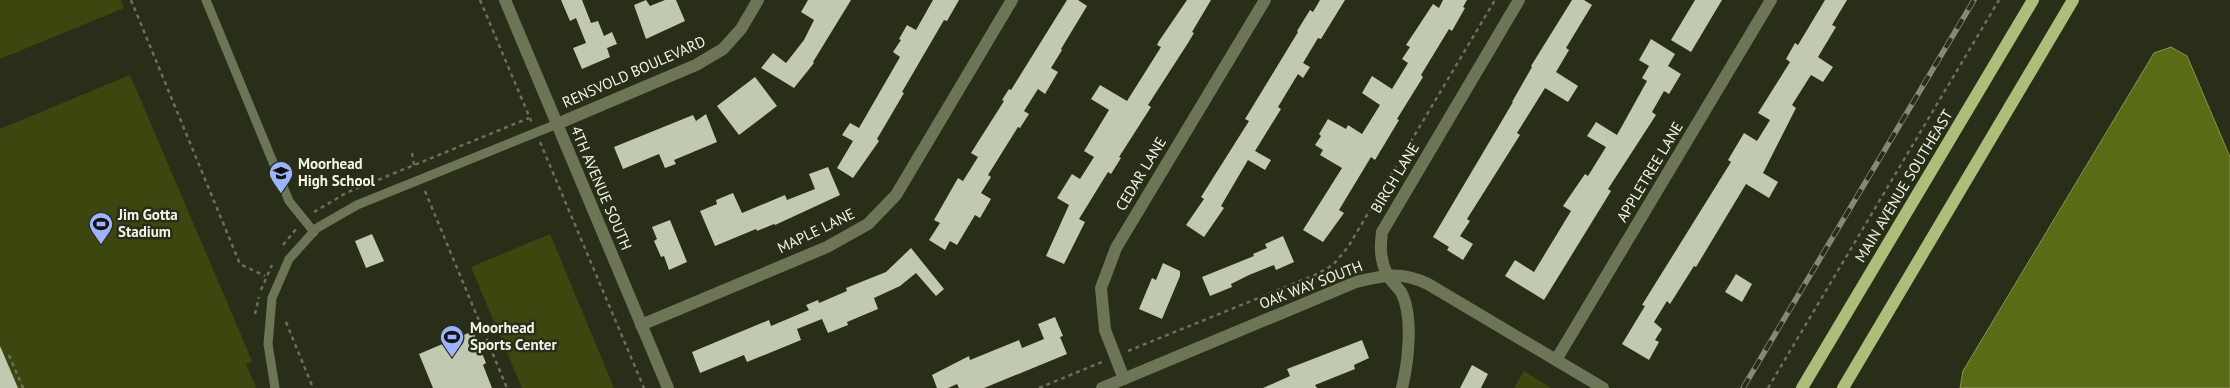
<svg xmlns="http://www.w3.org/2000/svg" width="2230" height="388" viewBox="0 0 2230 388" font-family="'PT Sans',sans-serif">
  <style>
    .green { fill: #3c4710 }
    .water { fill: #5a6b15; stroke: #879454 }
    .building { fill: #c1c9af }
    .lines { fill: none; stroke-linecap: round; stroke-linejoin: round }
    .path { stroke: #6b6f5d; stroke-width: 2.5; stroke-dasharray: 4 4; stroke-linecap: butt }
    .service { stroke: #6c7555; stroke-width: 9 }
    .minor { stroke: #6c7555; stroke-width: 12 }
    .tertiary { stroke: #6c7555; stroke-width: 12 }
    .primary { stroke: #adbe7b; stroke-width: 12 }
    .rail-casing { stroke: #858a78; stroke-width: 5.5 }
    .rail { stroke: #292e19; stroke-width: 4; stroke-dasharray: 11; stroke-linecap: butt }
    .labels { text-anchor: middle; stroke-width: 5; stroke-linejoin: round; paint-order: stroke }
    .street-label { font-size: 15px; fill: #f1f5e7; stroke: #292e19 }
    .poi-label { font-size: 15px; font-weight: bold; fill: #f1f5e7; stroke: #292e19; text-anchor: start }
  </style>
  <rect width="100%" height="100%" fill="#292e19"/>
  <g class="green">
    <polygon points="0,0 121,0 124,8 0,59"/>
    <polygon points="130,75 252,361 246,364 256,388 0,388 0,129"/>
    <polygon points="550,234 614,388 522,388 471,267"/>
    <polygon points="1524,371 1551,388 1514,388"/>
  </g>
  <polygon class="water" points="2171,47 2187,56 2230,157 2230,388 1960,388 1963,371 2154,53"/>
  <g class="building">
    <polygon points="561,0 582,0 591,23 598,21 604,36 612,32 617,44 607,48 610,57 582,69 573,48 586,43 576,18 570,21"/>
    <polygon points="646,0 650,6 665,0 676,0 685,21 646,39 634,5"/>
    <polygon points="808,0 851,0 813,62 814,63 794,88 761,68 773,53 786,63 804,40 814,20 801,12"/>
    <polygon points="933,0 959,0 947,21 944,20 902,92 904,93 877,139 879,141 853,178 837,168 853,141 842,135 850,123 859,128 900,57 893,52 901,40 899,39 907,25 916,30"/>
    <polygon points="1067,0 1078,0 1087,6 1061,49 1062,50 1051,68 1058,72 1045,94 1038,89 1024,111 1029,114 1020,128 1018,127 988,175 991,177 981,193 991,199 980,218 975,215 957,245 950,241 945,250 929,240 940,223 934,220 958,178 963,181 978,157 971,153 1004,101 1002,100 1009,89 1011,90"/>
    <polygon points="1187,0 1211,0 1192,32 1194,33 1188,43 1148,105 1151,107 1119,157 1121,158 1111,174 1108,172 1079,219 1085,222 1064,264 1046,256 1069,205 1057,198 1072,174 1080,179 1094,157 1084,151 1109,110 1091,99 1100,85 1127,101 1161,47 1157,45 1159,41"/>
    <polygon points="1320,0 1345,0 1321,39 1318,38 1303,63 1310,67 1303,78 1298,74 1278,107 1281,109 1255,151 1271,160 1265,170 1248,160 1221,206 1224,208 1204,237 1186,225 1204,199 1201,197 1249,121 1245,119 1298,32 1297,31 1310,10 1313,12"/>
    <polygon points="1443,0 1467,0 1463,7 1465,8 1452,31 1449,29 1421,75 1423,77 1397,119 1399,120 1375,160 1371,157 1339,210 1344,213 1323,242 1303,230 1342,168 1320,155 1323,150 1315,145 1321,136 1319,134 1328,119 1346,129 1348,125 1362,134 1380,105 1362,93 1372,76 1392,89 1408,63 1402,59 1410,47 1406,45 1433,4 1439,8"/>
    <polygon points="1572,0 1584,0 1592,5 1566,48 1569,50 1556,72 1578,86 1568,102 1545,88 1517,133 1520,135 1467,219 1470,221 1460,236 1473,244 1463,260 1447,250 1449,247 1433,237 1513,102 1512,102 1532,67 1531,66"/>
    <polygon points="1695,0 1722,0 1691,52 1671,40"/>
    <polygon points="1825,0 1847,0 1832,25 1836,27 1818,57 1833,67 1823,82 1811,75 1792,105 1796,108 1763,173 1778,182 1769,198 1746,184 1696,267 1694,266 1670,304 1667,301 1654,322 1662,329 1655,340 1659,342 1649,360 1622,344 1645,306 1642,305 1731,162 1728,160 1744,133 1757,141 1770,120 1758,113 1790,62 1786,59 1795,43 1798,45"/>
    <polygon points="1651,39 1675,54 1668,66 1681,74 1669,94 1664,91 1652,112 1656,115 1608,189 1611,191 1544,300 1505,276 1515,260 1534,272 1571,211 1563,206 1585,174 1588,176 1606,147 1587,136 1596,122 1617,135 1647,81 1642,78 1649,66 1639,60"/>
    <polygon points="755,77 777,106 739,135 717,106"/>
    <polygon points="706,114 717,142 674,160 676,164 665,168 659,154 623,169 614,147 693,115 696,121"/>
    <polygon points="828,167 840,195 775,225 774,224 757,231 756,229 715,246 700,211 717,204 716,200 733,193 742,213 785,195 787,200 815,189 809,174"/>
    <polygon points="670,220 687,262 669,270 664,256 661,257 654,241 657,239 652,227"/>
    <polygon points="372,234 384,261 366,268 355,241"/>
    <polygon points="1283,236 1294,262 1276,270 1274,265 1249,275 1231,284 1232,287 1210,296 1202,277 1254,256 1253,254 1267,248 1265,244"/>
    <polygon points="911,248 944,289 936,296 916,273 900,286 874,298 878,309 847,322 848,325 828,333 822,319 797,329 801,340 747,362 744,355 700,373 692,352 769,320 771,326 809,310 806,305 818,300 819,303 847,291 846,288 886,272"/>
    <polygon points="1163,263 1180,271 1180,276 1162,319 1139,309 1152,278 1156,280"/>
    <polygon points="1736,274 1752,284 1742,302 1725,292"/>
    <polygon points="1055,317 1063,336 1060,337 1067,354 984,388 959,388 957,384 948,388 937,388 932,375 969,356 970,360 1019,340 1022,348 1044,339 1038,324"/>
    <polygon points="473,331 486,363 483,365 492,388 433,388 419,354"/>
    <polygon points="1362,340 1369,358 1354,365 1355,369 1315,385 1317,388 1263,388 1290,376 1287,369"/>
    <polygon points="0,346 18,388 0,388"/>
    <polygon points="1472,365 1488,374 1481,388 1460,388"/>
  </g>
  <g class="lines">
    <g class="path">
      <polyline points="131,0 240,264 265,276"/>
      <polyline points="480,0 532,123"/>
      <polyline points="540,142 644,388"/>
      <polyline points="412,153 414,165"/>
      <polyline points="425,191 507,388"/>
      <polyline points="314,212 346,193 529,118"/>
      <polyline points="283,245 297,228"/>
      <polyline points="261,290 272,265"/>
      <polyline points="255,314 259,297"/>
      <polyline points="286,322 313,388"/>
      <polyline points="1128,351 1315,275 1333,265 1348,247 1495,0"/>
      <polyline points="9,355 23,388"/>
      <polyline points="1039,388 1102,362"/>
      <polyline points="1768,388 1999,0"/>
    </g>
    <g class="service">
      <polyline points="206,0 289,201 314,232"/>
      <polyline points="275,388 268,344 272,298 289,259 317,228 357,205 557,124"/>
    </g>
    <g class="minor">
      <polyline points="557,124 696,65 723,49 741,29 758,0"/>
      <polyline points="641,325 827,247 868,224 896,195 1012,0"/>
      <polyline points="1556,360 1771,0"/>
      <polyline points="1124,379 1105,330 1101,288 1116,248 1265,0"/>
      <path d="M1102,388L1356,282C1385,275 1401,271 1428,284L1603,388"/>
      <path d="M1402,388C1408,363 1414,316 1401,292C1397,286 1390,281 1387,274C1380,260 1380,247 1382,232L1519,0"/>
    </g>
    <polyline class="tertiary" points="505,0 668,388"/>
    <g class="primary">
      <polyline points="1802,388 2033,0"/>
      <polyline points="1843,388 2073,0"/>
    </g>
    <g class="rail-casing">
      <polyline id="rail" points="1743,388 1974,0"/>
    </g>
    <use href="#rail" class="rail"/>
  </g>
  <defs>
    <g id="school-pin" transform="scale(1.25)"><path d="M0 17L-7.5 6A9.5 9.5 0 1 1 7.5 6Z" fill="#9db4fd" stroke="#292e19"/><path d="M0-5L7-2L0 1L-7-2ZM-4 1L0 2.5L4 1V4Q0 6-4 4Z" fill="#111"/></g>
    <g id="stadium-pin" transform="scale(1.25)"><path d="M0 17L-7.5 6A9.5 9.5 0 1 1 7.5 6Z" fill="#9db4fd" stroke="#292e19"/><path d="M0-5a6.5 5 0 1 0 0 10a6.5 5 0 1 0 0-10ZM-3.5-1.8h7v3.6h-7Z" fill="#111"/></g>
  </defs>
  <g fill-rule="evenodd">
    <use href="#school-pin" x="281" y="173"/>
    <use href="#stadium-pin" x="101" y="224"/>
    <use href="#stadium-pin" x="452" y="337"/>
  </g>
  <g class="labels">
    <g class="street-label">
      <text transform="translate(634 72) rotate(-24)" y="5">RENSVOLD BOULEVARD</text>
      <text transform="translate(1650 172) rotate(-59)" y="5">APPLETREE LANE</text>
      <text transform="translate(1141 174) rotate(-59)" y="5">CEDAR LANE</text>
      <text transform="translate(1395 178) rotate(-59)" y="5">BIRCH LANE</text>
      <text transform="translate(1904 186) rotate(-59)" y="5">MAIN AVENUE SOUTHEAST</text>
      <text transform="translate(601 188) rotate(67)" y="5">4TH AVENUE SOUTH</text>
      <text transform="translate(816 231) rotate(-26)" y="5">MAPLE LANE</text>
      <text transform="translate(1311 285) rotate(-21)" y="5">OAK WAY SOUTH</text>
    </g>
    <g class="poi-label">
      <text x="298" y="169">Moorhead<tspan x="298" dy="17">High School</tspan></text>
      <text x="118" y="220">Jim Gotta<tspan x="118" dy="17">Stadium</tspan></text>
      <text x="470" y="333">Moorhead<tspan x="470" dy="17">Sports Center</tspan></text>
    </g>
  </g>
</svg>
